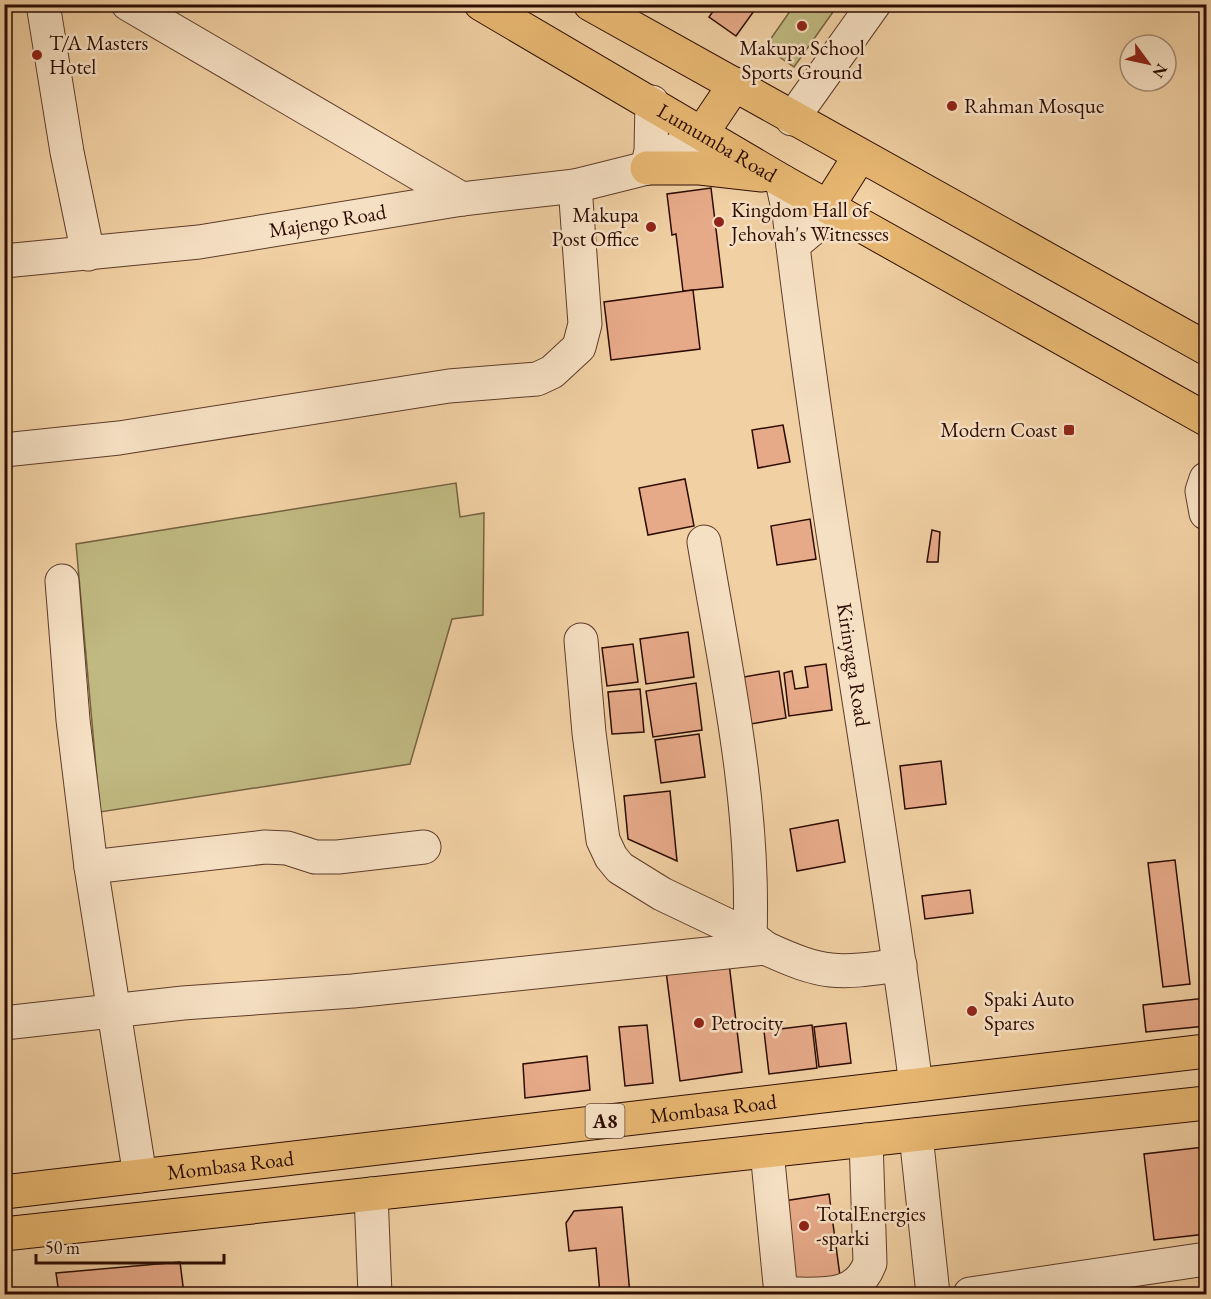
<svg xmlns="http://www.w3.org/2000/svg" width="1211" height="1299" viewBox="0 0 1211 1299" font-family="'EB Garamond',serif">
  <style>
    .green { fill: #c0b981; stroke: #766240; stroke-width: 1.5 }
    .building { fill: #e7aa89; stroke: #2c0b00; stroke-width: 1.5 }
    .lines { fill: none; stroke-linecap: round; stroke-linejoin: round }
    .minor-casing { stroke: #5d3c29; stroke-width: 35 }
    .major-casing { stroke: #2c0b00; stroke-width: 35 }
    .highway-casing { stroke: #2c0b00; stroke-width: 35 }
    .minor { stroke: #f6e0c3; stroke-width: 33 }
    .major { stroke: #e8b872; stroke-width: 33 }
    .highway { stroke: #e8b872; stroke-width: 33 }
    .poi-dot { fill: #8f2418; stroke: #f6e0c3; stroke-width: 2 }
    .labels { text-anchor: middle; stroke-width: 5; stroke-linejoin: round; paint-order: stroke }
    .shield { fill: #f6e0c3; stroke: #694b3a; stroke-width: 1.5 }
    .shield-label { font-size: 20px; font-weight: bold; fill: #2c0b00 }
    .poi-label { font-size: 21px; fill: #2c0b00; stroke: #f6e0c3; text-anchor: start }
    .street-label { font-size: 21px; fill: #2c0b00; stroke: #f6e0c3 }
  </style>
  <rect width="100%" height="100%" fill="#f1d0a3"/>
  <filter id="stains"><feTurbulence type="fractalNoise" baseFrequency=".00333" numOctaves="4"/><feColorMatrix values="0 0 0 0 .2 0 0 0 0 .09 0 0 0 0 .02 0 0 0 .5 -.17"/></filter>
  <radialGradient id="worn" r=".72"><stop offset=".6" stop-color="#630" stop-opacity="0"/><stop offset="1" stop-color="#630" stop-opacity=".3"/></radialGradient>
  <g class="green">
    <polygon points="795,4 838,5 794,67 765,47"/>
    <polygon points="456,483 460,517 484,513 483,615 452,619 410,764 100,812 76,544"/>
  </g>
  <g class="building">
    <polygon points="718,4 759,4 736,36 709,17"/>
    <polygon points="711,188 723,287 683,291 676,234 672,235 667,194"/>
    <polygon points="693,290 700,349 611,360 604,302"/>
    <polygon points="783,425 790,462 758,468 752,430"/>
    <polygon points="685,479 694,526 648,535 639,488"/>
    <polygon points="810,519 816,559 777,565 771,526"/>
    <polygon points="932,530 940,532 938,562 927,562"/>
    <polygon points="688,632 694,677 646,684 640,639"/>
    <polygon points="633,644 638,682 607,686 602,648"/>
    <polygon points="826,664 832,710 789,716 784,673 792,671 795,689 808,687 805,667"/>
    <polygon points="779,671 786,718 739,726 732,679"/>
    <polygon points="696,683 702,730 653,737 646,691"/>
    <polygon points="640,689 644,732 612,734 608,692"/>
    <polygon points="699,734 705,777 661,783 655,740"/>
    <polygon points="941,761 946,804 905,809 900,766"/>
    <polygon points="670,791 677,861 628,839 624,796"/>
    <polygon points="838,820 845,862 797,871 790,829"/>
    <polygon points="1175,860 1190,984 1163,987 1148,863"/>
    <polygon points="970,890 973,913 925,919 922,896"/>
    <polygon points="729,963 742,1072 680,1081 666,971"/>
    <polygon points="1206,998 1206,1026 1146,1032 1143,1005"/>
    <polygon points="846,1023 851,1063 819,1067 814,1027"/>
    <polygon points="647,1025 653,1083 625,1086 619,1027"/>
    <polygon points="812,1025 817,1068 769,1074 764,1031"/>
    <polygon points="587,1056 590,1090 525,1098 523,1064"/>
    <polygon points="1204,1147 1206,1234 1154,1240 1144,1154"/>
    <polygon points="829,1194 840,1276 796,1282 784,1201"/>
    <polygon points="622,1207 630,1294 600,1294 596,1248 569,1251 566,1223 574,1211"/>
    <polygon points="180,1262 184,1294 59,1294 56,1273"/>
  </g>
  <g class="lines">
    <g class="minor-casing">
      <g id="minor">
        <polyline points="43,4 67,152 88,254"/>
        <polyline points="128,4 462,199"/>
        <polyline points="792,119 874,4"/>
        <polyline points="647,168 651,151 652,102"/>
        <path id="s1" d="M782,181L789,213C823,504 878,794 916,1085"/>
        <polyline points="793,245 818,224 842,215"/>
        <path id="s2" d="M4,261L199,242L462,199L575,186L647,168L702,133"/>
        <polyline points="4,450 119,438 449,386 537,379 552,372 579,347 585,324 575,186"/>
        <polyline points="1206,479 1202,491 1206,513"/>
        <path d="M704,542C726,672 755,804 750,936"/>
        <polyline points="62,581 73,720 91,867 140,1176"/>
        <polyline points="581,640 589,733 603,840 611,857 620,868 662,894 750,936 765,948"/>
        <polyline points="91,867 265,847 287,848 315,857 338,857 424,847"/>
        <path d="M4,1023L183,1003L353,991L765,948C824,975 836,974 900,965"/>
        <polyline points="916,1135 933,1294"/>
        <path d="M767,1151L780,1284L789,1294C823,1294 857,1299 870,1263L866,1140"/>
        <polyline points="371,1194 375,1294"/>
        <polyline points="970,1294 1206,1259"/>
      </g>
    </g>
    <g class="major-casing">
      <g id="major">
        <path id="s3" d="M481,4L782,181L1206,419"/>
        <polyline points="590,4 1206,348"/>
        <polyline points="702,133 735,84"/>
        <polyline points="647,168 700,168 762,175"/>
        <polyline points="828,206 859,157"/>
      </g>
    </g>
    <g class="highway-casing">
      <g id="highway">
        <path id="s4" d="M4,1192L1206,1051"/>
        <polyline points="4,1234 1206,1103"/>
      </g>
    </g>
    <use href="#minor" class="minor"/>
    <use href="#major" class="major"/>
    <use href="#highway" class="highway"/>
  </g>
  <g class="poi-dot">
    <circle cx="802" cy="26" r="6"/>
    <circle cx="37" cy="55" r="6"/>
    <circle cx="952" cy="106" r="6"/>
    <circle cx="719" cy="222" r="6"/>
    <circle cx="651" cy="227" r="6"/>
    <rect x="1063" y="424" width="12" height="12" rx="3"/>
    <circle cx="972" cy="1011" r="6"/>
    <circle cx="699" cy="1023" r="6"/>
    <circle cx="804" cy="1226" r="6"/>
  </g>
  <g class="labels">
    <rect class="shield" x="585.5" y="1104" width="39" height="34" rx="4.5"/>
    <g class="shield-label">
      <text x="605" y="1128">A8</text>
    </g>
    <g class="poi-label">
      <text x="49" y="50">T/A Masters<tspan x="49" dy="24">Hotel</tspan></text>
      <text x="802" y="55" text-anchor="middle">Makupa School<tspan x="802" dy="24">Sports Ground</tspan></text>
      <text x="964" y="113">Rahman Mosque</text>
      <text x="731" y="217">Kingdom Hall of<tspan x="731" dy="24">Jehovah's Witnesses</tspan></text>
      <text x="639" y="222" text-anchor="end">Makupa<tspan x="639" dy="24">Post Office</tspan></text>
      <text x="1057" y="437" text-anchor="end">Modern Coast</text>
      <text x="984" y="1006">Spaki Auto<tspan x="984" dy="24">Spares</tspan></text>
      <text x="711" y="1030">Petrocity</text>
      <text x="816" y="1221">TotalEnergies<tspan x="816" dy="24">-sparki</tspan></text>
    </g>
    <g class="street-label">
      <text dy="7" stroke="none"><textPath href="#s3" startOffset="274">Lumumba Road</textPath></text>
      <text dy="7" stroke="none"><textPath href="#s2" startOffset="326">Majengo Road</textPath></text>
      <text dy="7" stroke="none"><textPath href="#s1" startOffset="489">Kirinyaga Road</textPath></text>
      <text dy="7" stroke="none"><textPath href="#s4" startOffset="714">Mombasa Road</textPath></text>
      <text dy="7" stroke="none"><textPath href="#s4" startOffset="228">Mombasa Road</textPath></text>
    </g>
  </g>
  <rect width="1211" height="1299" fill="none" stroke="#f1d0a3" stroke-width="24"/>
  <rect x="6" y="6" width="1199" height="1287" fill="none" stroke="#2c0b00" stroke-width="3"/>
  <rect x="12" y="12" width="1187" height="1275" fill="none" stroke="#2c0b00" stroke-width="1.5"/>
  <g transform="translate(1148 63) rotate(123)"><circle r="28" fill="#f6e0c3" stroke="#a58b75" stroke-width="1.5"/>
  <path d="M0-4.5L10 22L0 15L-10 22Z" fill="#8f2418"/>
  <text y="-9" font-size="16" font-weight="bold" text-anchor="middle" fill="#2c0b00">N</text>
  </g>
  <path d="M36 1254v9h188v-9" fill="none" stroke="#2c0b00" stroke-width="3"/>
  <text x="45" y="1254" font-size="18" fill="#2c0b00" stroke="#f6e0c3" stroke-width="4.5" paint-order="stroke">50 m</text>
  <rect width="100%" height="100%" filter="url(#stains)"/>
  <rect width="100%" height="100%" fill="url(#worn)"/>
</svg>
